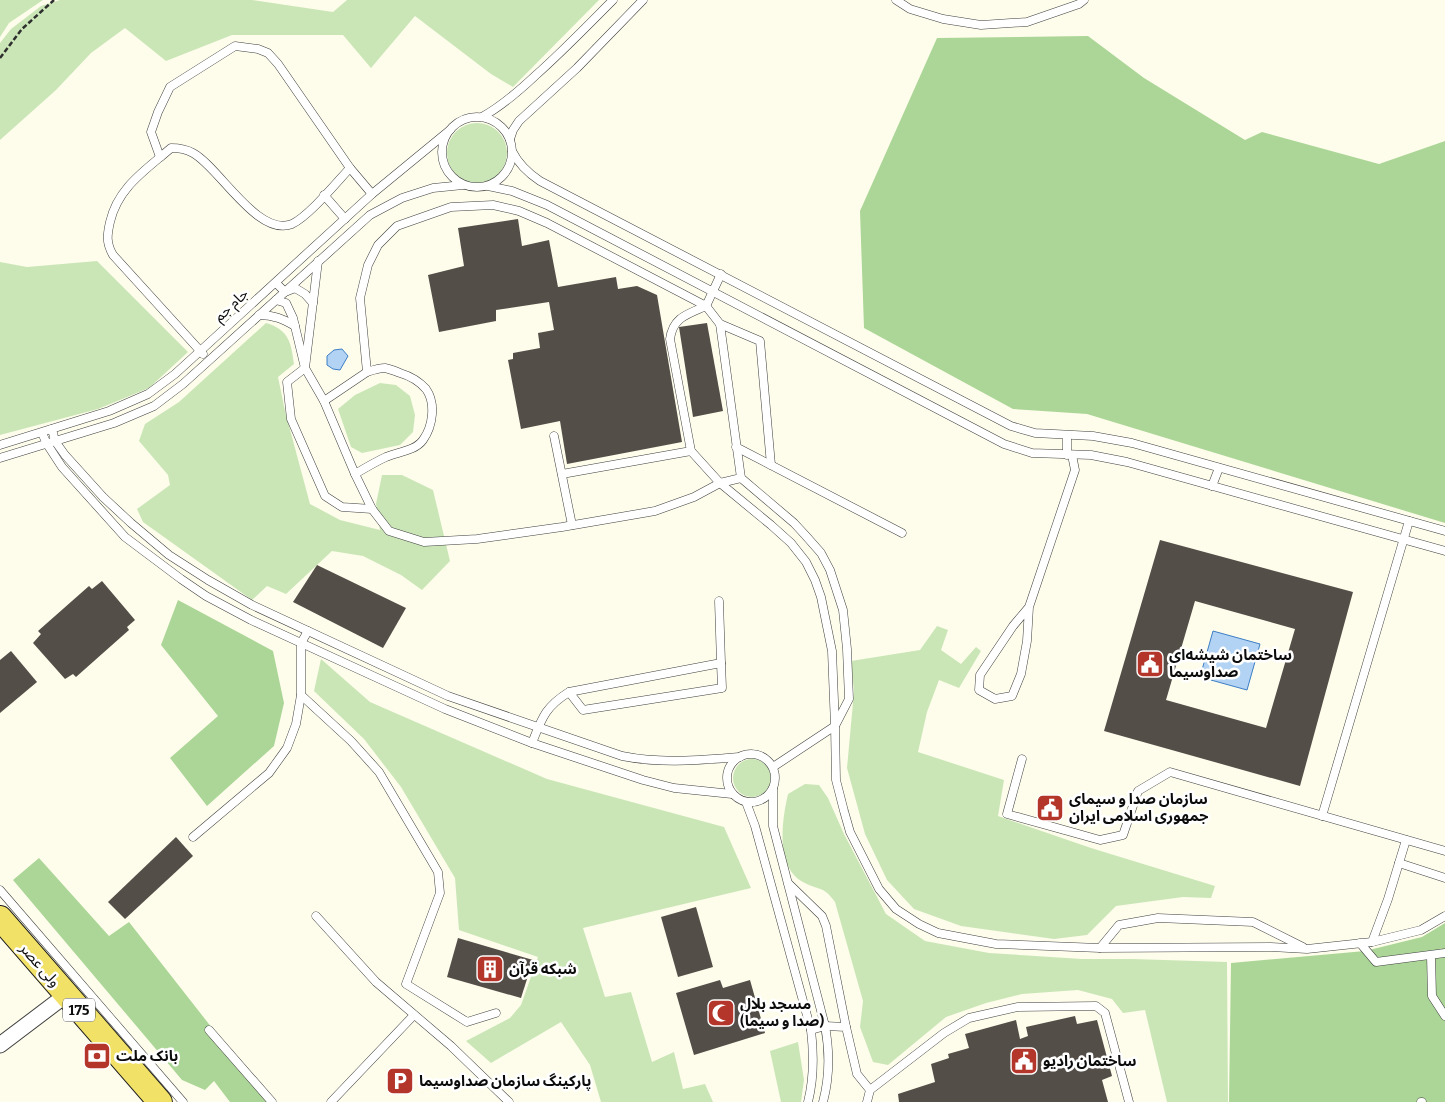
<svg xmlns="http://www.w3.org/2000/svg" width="1445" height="1102" viewBox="0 0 1445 1102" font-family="Bitter,'Noto Sans Arabic',serif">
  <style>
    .green { fill: #cae6b7 }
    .forest { fill: #acd697 }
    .water { fill: #b2d3f3; stroke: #3d7ec6 }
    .building { fill: #544e49; fill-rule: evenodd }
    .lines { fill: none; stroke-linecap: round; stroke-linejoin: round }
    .lane-casing { stroke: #3f3f3f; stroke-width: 9 }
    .street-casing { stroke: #3f3f3f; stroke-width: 17 }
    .primary-casing { stroke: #1d1d1d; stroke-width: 26 }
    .path { stroke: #2e2e2e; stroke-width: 2.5; stroke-dasharray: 5 2.5; stroke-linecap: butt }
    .lane { stroke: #fff; stroke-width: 8 }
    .street { stroke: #fff; stroke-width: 15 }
    .primary { stroke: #f2e167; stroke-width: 24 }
    .labels { text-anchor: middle; stroke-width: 5; stroke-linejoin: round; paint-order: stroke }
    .shield { fill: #fff; stroke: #555; stroke-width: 1 }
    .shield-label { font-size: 14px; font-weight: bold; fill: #0c0c0c }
    .street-label { font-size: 15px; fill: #0c0c0c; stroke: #fff }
    .poi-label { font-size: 15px; font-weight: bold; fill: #0c0c0c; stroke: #fff; text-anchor: start }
  </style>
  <rect width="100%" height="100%" fill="#fefdeb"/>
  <g class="green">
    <polygon points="0,0 43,0 9,23 0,37"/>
    <polygon points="60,0 252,0 333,12 347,0 599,0 513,87 491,74 415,16 371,68 343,35 232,35 166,61 125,28 91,53 56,90 0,140 0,43 11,29 41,6"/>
    <circle cx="477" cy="153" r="30"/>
    <polygon points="97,261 188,352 149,388 98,409 0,435 0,262 27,267"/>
    <path d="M266,323C289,330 291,342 294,364L278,377L285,411L310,504L340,520L380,530L376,504L382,475H402L433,490L450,561L422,590L401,575L363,556L332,551L286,594L267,586L252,600L143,522L137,509L170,485L168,475L139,441L145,424L179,402Z"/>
    <polygon points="380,383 396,385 410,396 415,415 413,432 400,445 362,453 351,447 338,409 355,395"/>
    <polygon points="937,626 948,630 941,650 961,664 976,647 981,651 959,688 939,680 927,712 918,752 1004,780 998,816 1091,848 1215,886 1211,898 1183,897 1116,906 1087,935 1054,939 961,926 914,909 887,880 865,834 847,768 854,692 851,661 920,650"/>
    <polygon points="321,659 370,702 547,779 724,827 751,888 583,928 605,997 631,992 652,1062 674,1052 683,1089 705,1084 713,1102 601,1102 590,1065 561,1022 491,1063 466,1041 510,1018 521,1005 538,957 459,930 455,878 401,787 364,739 314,691"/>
    <circle cx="752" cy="778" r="19"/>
    <path d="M805,784L819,785L828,798L844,834L886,914L925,941L989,953L1082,959H1133L1227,962L1228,1102H1167L1145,1010L1123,1013L1112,999L1078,990L1022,994L986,1003L946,1017L888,1065L873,1062L860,1027L863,1001L835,902C823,885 819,891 803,882C775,867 782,820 788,794Z"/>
    <polygon points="798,1042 804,1080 801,1102 781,1102 770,1051"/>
  </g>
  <g class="forest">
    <polygon points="1088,36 1144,78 1245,140 1262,132 1379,164 1445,141 1445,523 1087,414 1013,409 864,328 860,211 937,38"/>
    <polygon points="178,600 273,651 284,703 274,746 207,806 170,758 218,716 161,645"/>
    <polygon points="39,858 109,936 129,922 270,1102 230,1102 214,1081 205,1090 182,1080 13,880"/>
    <polygon points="1445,923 1445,1102 1229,1102 1231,963 1365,951 1422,937"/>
  </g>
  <g class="water">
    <polygon points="342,349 348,356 340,370 333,369 327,365 327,356 334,350"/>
    <polygon points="1213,631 1260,644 1247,690 1200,677"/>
  </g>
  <g class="building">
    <polygon points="518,219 522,246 549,240 558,287 616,277 618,289 637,286 657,295 682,442 567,464 560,421 521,429 508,360 513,359 513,353 540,348 538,333 554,330 549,302 496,310 496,321 439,332 428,275 464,266 458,228"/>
    <polygon points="707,323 723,411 693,417 679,327"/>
    <path d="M1160,540L1353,592L1300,786L1104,731ZM1195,601L1295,629L1266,728L1166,700Z"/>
    <polygon points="317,565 406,608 383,648 293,602"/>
    <polygon points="102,581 135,620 127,627 129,630 76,677 73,674 65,679 33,643 41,634 38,631 89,586 92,589"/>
    <polygon points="11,651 37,682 0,713 0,660"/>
    <polygon points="176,837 193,856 125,919 108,902"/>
    <polygon points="696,907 713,967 678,977 661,917"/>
    <polygon points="458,938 533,960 521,998 447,977"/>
    <polygon points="720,980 723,988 750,980 765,1033 694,1055 676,993"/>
    <polygon points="1075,1016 1077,1024 1097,1020 1112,1076 1102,1080 1108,1102 899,1102 898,1094 935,1082 931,1064 949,1058 948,1054 969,1048 965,1034 1016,1020 1020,1039 1028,1036 1026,1027"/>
  </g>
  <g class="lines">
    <g class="lane-casing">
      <g id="lane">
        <polyline points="896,0 910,9 943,19 981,25 1027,22 1079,4 1084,0"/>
        <circle cx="477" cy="152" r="35"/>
        <path d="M482,117C502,106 519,91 536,75C563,51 588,25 613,0"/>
        <polyline points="510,139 513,130 519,121 577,68 643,0"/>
        <path d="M512,151C519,165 528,173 540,181L1011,426L1035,433L1093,436L1132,443L1445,531"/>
        <polyline points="160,157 151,132 158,112 170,87 235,46 258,49 268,53 278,64 350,168"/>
        <polyline points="488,186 512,191 547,205 1004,444 1032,453 1091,455 1127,462 1445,551"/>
        <polyline points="324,195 345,219"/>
        <polyline points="318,261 305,368 287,382 291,419 325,496 342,507 372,509"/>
        <path d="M721,274L706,306C688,314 673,317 670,339L691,451L720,483L771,525L791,543L806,562L815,580L821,597L832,651L835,726L773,767"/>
        <polyline points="276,283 285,292 295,288 305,294 313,303"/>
        <path d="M276,300L286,303L293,318L305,368L324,401L355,474C365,468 375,462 386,457C398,452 415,451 423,440C433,426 436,403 426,389C419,381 410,376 400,373C395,371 390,369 385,368C379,368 373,370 367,372L360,298L368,265L378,245L397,226L451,207L493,205L519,211L547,223L706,306L720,324L741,478L794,523L806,536L821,553L830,570L843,610L847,649L849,699L835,726L836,780L844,811L850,832L879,889L896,909L919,924L938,933L996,944L1100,948L1271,947L1307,949L1372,942L1421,930L1445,916"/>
        <path d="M259,315C274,315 283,319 295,326"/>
        <polyline points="720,324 760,341 771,465"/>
        <path d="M203,354L113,255C106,243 107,235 110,222C118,187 146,170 171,148C180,148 186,149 193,153C219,167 258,238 292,224C309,216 336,183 350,168L372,194"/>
        <polyline points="324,401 367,372"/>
        <path d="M52,429L55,441L65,455L103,497L131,523L169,555L208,580L252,605L448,696L622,756C661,764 700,760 740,757"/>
        <polyline points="42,433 47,444 62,467 125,537 181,579 206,596 251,620 445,709 532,743 643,780 674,788 732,794"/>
        <polyline points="554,436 572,525"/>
        <polyline points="0,445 109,411 148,394 175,374 372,194 450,130"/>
        <polyline points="736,447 902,533"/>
        <polyline points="1067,455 1067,436"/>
        <polyline points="0,458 114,423 154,406 183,384 370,215 402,198 433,188 463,185"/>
        <polyline points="355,474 372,509 389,531 424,542 477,539 562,527 655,511 694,497 720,483 741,478"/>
        <polyline points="562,474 691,451"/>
        <polyline points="1212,486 1219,468"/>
        <polyline points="1029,607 1027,641 1021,674 1012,696 995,699 979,690 980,675 1013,626 1029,607 1075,470 1072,455"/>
        <polyline points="569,692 583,710 722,688 721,663"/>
        <polyline points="301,695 351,741 379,772 438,872 440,893 406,984 467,1022 496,1013"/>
        <path d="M532,743C542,718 545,707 569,692L721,663L719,601"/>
        <circle cx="751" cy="778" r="24"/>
        <polyline points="1022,759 1007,814 1100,840 1123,835 1138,791 1170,772 1445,851"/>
        <path d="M773,789V826L825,1026C830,1053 830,1076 823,1102"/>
        <path d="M746,802L755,826L811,1030C814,1055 814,1078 808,1102"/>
        <polyline points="1322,816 1409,521"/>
        <polyline points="193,837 269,773 287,748 296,724 301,695 301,643 308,631"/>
        <polyline points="1399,863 1445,878"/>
        <polyline points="788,883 822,916 826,926 846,1027"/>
        <polyline points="0,890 183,1102"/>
        <polyline points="316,916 376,982 451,1046 509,1102"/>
        <polyline points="1372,942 1388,899 1406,840"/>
        <polyline points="1360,943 1376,962 1445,953"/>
        <polyline points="1100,948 1119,925 1158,918 1253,922 1303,947"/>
        <polyline points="1431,956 1432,996 1445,1016"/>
        <polyline points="209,1030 272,1102"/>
        <polyline points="811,1030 825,1026 846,1027 857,1074 870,1090"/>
        <polyline points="331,1102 414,1015"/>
        <polyline points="867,1102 870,1090 944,1033 969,1018 1018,1007 1096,1006 1105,1013 1129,1102"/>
        <polyline points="1421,1102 1422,1102"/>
      </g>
    </g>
    <g class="street-casing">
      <polyline id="street" points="0,1045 66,995"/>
    </g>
    <g class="primary-casing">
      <polyline id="primary" points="0,918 160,1102"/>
    </g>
    <polyline class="path" points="0,58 22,29 54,0"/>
    <use href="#lane" class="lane"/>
    <use href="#street" class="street"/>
    <use href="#primary" class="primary"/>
  </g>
  <defs>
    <g id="civic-square" transform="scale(1.4375)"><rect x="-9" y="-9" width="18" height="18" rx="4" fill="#b4362b" stroke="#fff"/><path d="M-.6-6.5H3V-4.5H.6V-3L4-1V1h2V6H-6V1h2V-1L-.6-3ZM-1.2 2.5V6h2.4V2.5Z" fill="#fff"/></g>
    <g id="building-square" transform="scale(1.4375)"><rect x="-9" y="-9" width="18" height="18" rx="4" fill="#b4362b" stroke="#fff"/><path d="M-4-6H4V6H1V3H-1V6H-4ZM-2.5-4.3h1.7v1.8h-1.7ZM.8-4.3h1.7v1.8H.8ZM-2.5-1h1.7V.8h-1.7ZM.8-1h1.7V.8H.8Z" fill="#fff"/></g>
    <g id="mosque-square" transform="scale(1.4375)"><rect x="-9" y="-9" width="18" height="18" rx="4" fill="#b4362b" stroke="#fff"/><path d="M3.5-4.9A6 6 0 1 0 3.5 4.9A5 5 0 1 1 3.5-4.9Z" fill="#fff"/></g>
    <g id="bank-square" transform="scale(1.4375)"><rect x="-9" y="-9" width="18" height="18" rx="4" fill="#b4362b" stroke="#fff"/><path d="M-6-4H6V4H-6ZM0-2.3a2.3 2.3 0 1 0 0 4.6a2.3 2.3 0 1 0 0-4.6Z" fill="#fff"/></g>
    <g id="parking-square" transform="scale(1.4375)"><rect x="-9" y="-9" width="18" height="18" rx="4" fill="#b4362b" stroke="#fff"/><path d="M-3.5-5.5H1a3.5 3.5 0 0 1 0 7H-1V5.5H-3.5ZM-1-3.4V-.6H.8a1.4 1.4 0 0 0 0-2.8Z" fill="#fff"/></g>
  </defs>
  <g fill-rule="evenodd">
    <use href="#civic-square" x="1150" y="664"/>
    <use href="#civic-square" x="1050" y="808"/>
    <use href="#building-square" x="490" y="969"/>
    <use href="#mosque-square" x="721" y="1013"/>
    <use href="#bank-square" x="97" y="1056"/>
    <use href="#civic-square" x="1024" y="1061"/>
    <use href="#parking-square" x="400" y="1081"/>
  </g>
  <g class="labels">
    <rect class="shield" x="63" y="998.5" width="32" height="23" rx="4"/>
    <g class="shield-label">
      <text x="79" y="1015">175</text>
    </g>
    <g class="street-label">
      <text transform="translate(231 305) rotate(-43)" y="5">جام جم</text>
      <text transform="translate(40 965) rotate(49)" y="5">ولی عصر</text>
    </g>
    <g class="poi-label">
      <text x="1169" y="660">ساختمان شیشه‌ای<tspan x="1169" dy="17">صداوسیما</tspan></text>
      <text x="1069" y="804">سازمان صدا و سیمای<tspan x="1069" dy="17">جمهوری اسلامی ایران</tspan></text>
      <text x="509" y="974">شبکه قرآن</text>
      <text x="740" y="1009">مسجد بلال<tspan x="740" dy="17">(صدا و سیما)</tspan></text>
      <text x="116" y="1061">بانک ملت</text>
      <text x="1043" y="1066">ساختمان رادیو</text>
      <text x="419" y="1086">پارکینگ سازمان صداوسیما</text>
    </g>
  </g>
</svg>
